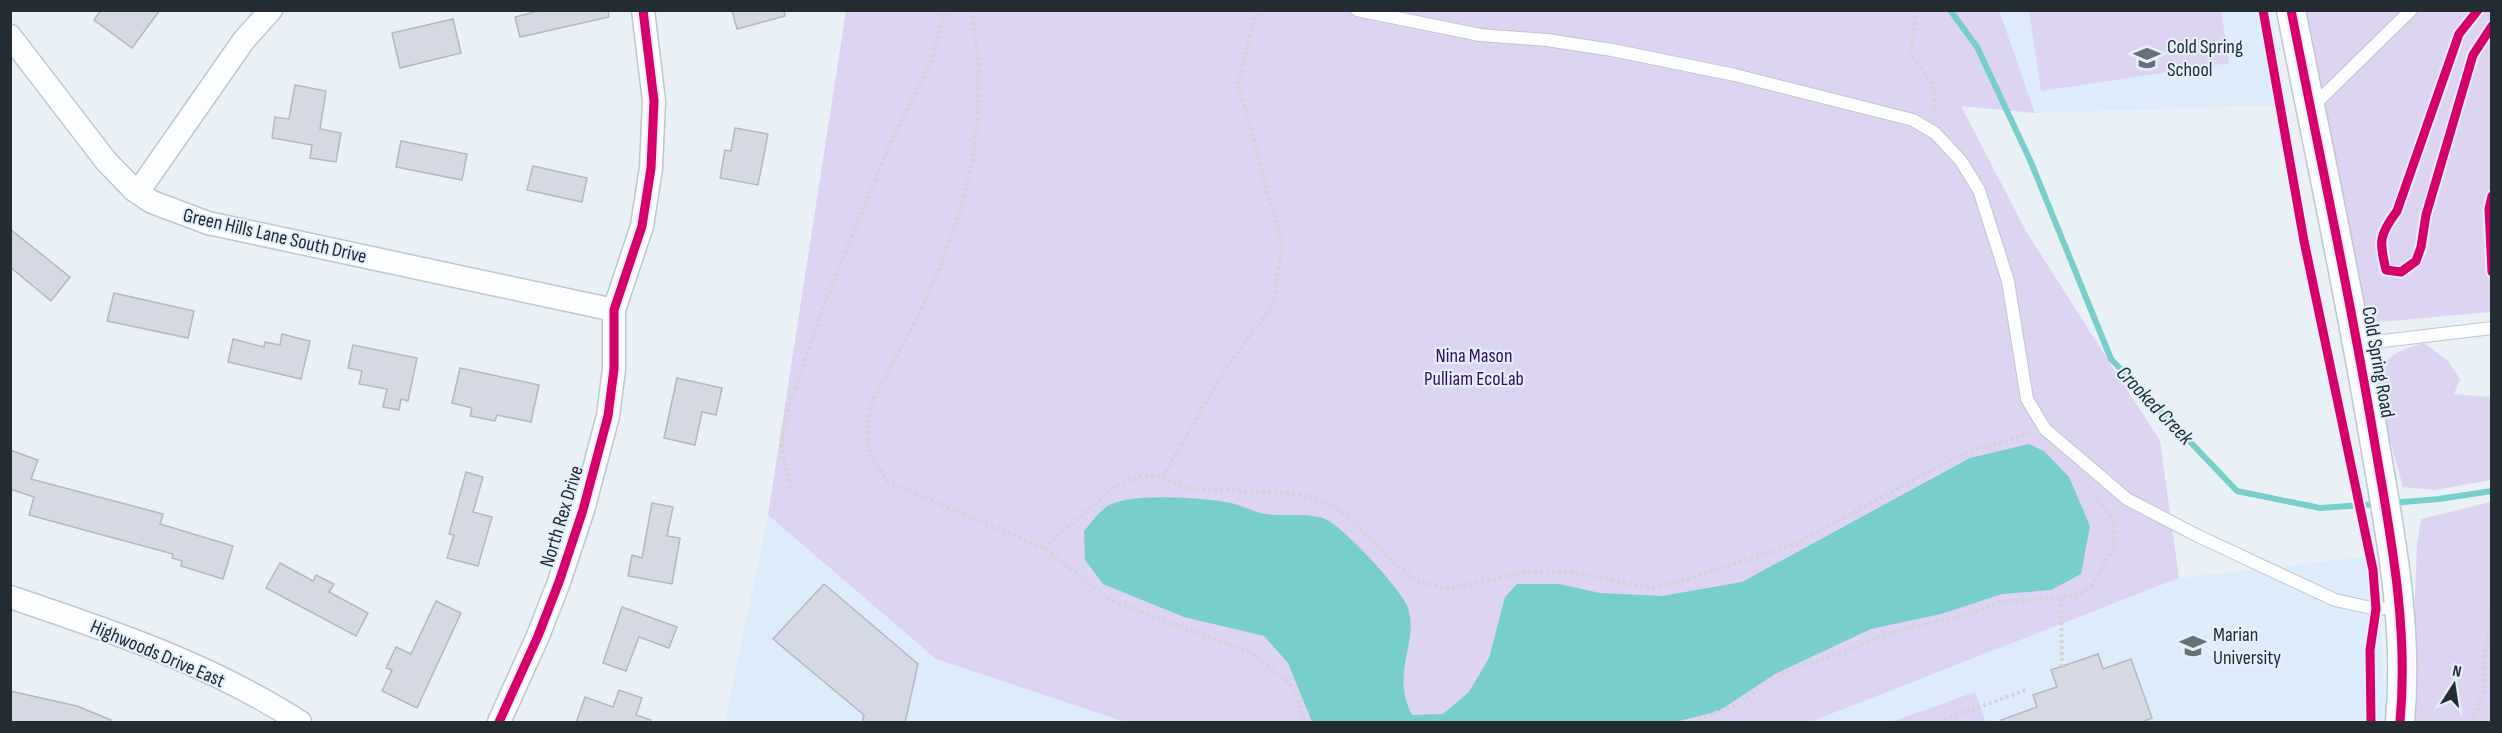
<svg xmlns="http://www.w3.org/2000/svg" width="2502" height="733" viewBox="0 0 2502 733" font-family="'Sofia Sans Condensed',sans-serif">
  <style>
    .built { fill: #dcecfa }
    .green { fill: #dcd4f0 }
    .water { fill: #77cecb }
    .lines { fill: none; stroke-linecap: round; stroke-linejoin: round }
    .stream { stroke: #77cecb; stroke-width: 6 }
    .building { fill: #d4d9e4; stroke: #b4b8c0; stroke-width: 1.5 }
    .service-casing { stroke: #bfc6cd; stroke-width: 14 }
    .minor-casing { stroke: #bfc6cd; stroke-width: 25 }
    .tertiary-casing { stroke: #bfc6cd; stroke-width: 31 }
    .path { stroke: #d2d4d6; stroke-width: 4; stroke-dasharray: 3 3; stroke-linecap: butt }
    .service { stroke: #fcfdfe; stroke-width: 12 }
    .minor { stroke: #fcfdfe; stroke-width: 22 }
    .tertiary { stroke: #fcfdfe; stroke-width: 28 }
    .cycleway-casing { stroke: #e3f0fc; stroke-width: 13 }
    .cycleway { stroke: #d6006c; stroke-width: 9 }
    .labels { text-anchor: middle; stroke-width: 4.5; stroke-linejoin: round; paint-order: stroke }
    .poi-label { font-size: 20px; fill: #232b33; stroke: #e3f0fc; text-anchor: start }
    .street-label { font-size: 20px; fill: #232b33; stroke: #e3f0fc }
    .park-label { font-size: 20px; fill: #390a5f; stroke: #e3f0fc }
    .water-label { font-size: 21px; font-style: italic; fill: #1a2f2e; stroke: #e3f0fc }
  </style>
  <rect width="100%" height="100%" fill="#e9f0f6"/>
  <g class="built">
    <polygon points="1999,11 2271,11 2287,105 2035,113"/>
    <polygon points="768,515 936,659 1125,722 725,722"/>
    <polygon points="2376,556 2386,713 2384,722 1806,722 2179,578"/>
  </g>
  <g class="green">
    <polygon points="1999,10 2035,113 1961,106 2027,233 2160,441 2179,578 1810,722 1125,722 936,659 768,515 846,11"/>
    <polygon points="2029,11 2221,11 2229,63 2041,91"/>
    <polygon points="2307,11 2491,11 2491,312 2368,323"/>
    <path d="M2424,343L2448,361L2460,379L2454,394L2491,397V480L2435,490L2403,487L2390,440L2384,437C2377,384 2360,360 2424,343Z"/>
    <polygon points="2491,502 2491,722 2410,722 2417,545 2421,519"/>
    <polygon points="1975,692 1986,722 1891,722"/>
  </g>
  <path class="water" d="M2029,444L2044,451L2069,477L2090,526L2081,574L2051,590L2002,594L1941,614L1871,629L1775,674L1719,711L1675,722H1312L1288,663L1264,636L1184,617L1103,584L1085,560L1084,531C1091,523 1097,514 1105,508C1125,491 1206,498 1231,503C1243,506 1254,512 1266,514C1285,517 1306,512 1325,519C1342,525 1403,591 1408,608C1419,645 1390,671 1412,715L1443,714L1469,692L1489,658L1505,597L1517,584H1559L1600,593L1662,596L1742,582L1970,458Z"/>
  <g class="lines">
    <g class="stream">
      <polyline points="1950,10 1977,47 2030,160 2111,359 2237,491 2320,508 2378,504"/>
      <polyline points="2391,503 2439,499 2492,491"/>
    </g>
  </g>
  <g class="building">
    <polygon points="101,10 160,10 132,48 94,20"/>
    <polygon points="542,10 608,10 609,17 520,37 515,17"/>
    <polygon points="732,10 784,10 785,16 737,29"/>
    <polygon points="453,19 461,53 400,68 392,33"/>
    <polygon points="295,85 326,91 320,129 341,133 336,162 310,158 312,145 272,138 275,117 289,119"/>
    <polygon points="735,128 768,134 758,185 720,178 725,150 731,151"/>
    <polygon points="401,141 467,154 462,180 396,167"/>
    <polygon points="533,166 587,178 582,202 527,190"/>
    <polygon points="10,229 70,277 51,301 10,267"/>
    <polygon points="114,293 194,311 188,338 107,321"/>
    <polygon points="282,334 310,341 301,379 228,362 233,339 264,347 265,342 280,345"/>
    <polygon points="353,345 417,358 408,401 401,399 399,410 383,407 387,389 359,384 362,371 348,368"/>
    <polygon points="460,368 539,385 531,422 497,415 495,421 470,416 472,408 452,403"/>
    <polygon points="677,378 722,388 716,415 702,412 695,445 664,438"/>
    <polygon points="10,450 38,460 31,479 163,514 160,524 233,546 223,579 181,566 182,561 172,558 173,554 29,515 34,497 10,489"/>
    <polygon points="466,472 483,477 473,512 492,517 478,566 447,558 454,535 449,534"/>
    <polygon points="652,503 673,507 667,536 680,538 672,584 628,576 632,555 642,558"/>
    <polygon points="280,563 313,581 316,575 334,584 329,592 368,613 356,636 266,588"/>
    <polygon points="824,584 918,664 905,723 862,723 864,715 773,639"/>
    <polygon points="436,601 461,613 417,708 382,691 392,670 386,668 396,647 411,654"/>
    <polygon points="622,607 677,627 669,648 639,637 626,671 603,663"/>
    <polygon points="2098,654 2103,669 2131,659 2152,718 2140,723 2001,723 2001,720 2037,707 2033,695 2057,687 2051,670"/>
    <polygon points="619,690 642,698 636,715 651,720 650,723 576,723 585,697 613,707"/>
    <polygon points="10,691 77,706 111,720 110,723 10,723"/>
  </g>
  <g class="lines">
    <g class="service-casing">
      <g id="service">
        <polyline points="1357,10 1480,35 1547,40 1612,50 1735,75 1913,120 1935,133 1961,161 1979,190 2008,281 2027,399 2045,429 2127,499 2196,535 2335,600 2376,609 2400,607"/>
        <polyline points="2311,108 2411,10"/>
        <polyline points="2358,344 2492,328"/>
      </g>
    </g>
    <g class="minor-casing">
      <g id="minor">
        <polyline points="10,36 106,161 134,190 152,202 208,223 614,310"/>
        <polyline points="138,192 244,40 271,10"/>
        <path d="M10,597C111,631 210,664 300,722"/>
        <polyline points="499,722 538,636 559,582 583,510 608,416 614,369 614,310 642,226 651,168 654,101 643,10"/>
      </g>
    </g>
    <g class="tertiary-casing">
      <path id="tertiary" d="M2291,10C2319,153 2350,295 2374,439C2390,533 2409,626 2400,722"/>
    </g>
    <g class="path">
      <polyline points="972,10 979,65 978,112 973,158 960,212 943,259 920,313 873,399 867,426 870,454 888,482 1044,548 1110,600 1251,653 1287,681 1297,694 1305,722"/>
      <polyline points="1916,10 1911,56 1930,80 1935,96 1933,114"/>
      <polyline points="1163,477 1224,371 1273,305 1282,245 1238,83 1257,10"/>
      <polyline points="791,488 781,447 788,409 826,300 889,146 931,61 946,10"/>
      <polyline points="1044,548 1116,486 1143,475 1163,477 1186,488 1300,494 1330,504 1354,522 1393,563 1419,582 1448,589 1530,571 1570,572 1651,588 1684,580 1794,545 1959,455 2030,433"/>
      <polyline points="2061,598 2062,666"/>
      <polyline points="1693,722 1741,703 1763,684 1796,667 1836,655 1882,635 1972,613 1999,602 2061,598 2081,594 2092,585 2114,548 2115,523 2093,493"/>
      <polyline points="1938,722 2026,690"/>
      <polyline points="2472,722 2483,693 2485,653 2492,611"/>
    </g>
    <use href="#service" class="service"/>
    <use href="#minor" class="minor"/>
    <use href="#tertiary" class="tertiary"/>
    <g class="cycleway-casing">
      <g id="cycleway">
        <polyline points="2263,10 2304,241 2373,570 2376,609 2370,650 2371,722"/>
        <path d="M2291,10C2319,153 2350,295 2374,439C2390,533 2409,626 2400,722"/>
        <path d="M2478,10L2459,34L2397,211C2379,235 2379,241 2386,270L2401,272L2416,261L2421,247L2426,215L2473,55L2492,26"/>
        <polyline points="2492,196 2489,209 2492,272"/>
        <polyline points="499,722 538,636 559,582 583,510 608,416 614,369 614,310 642,226 651,168 654,101 643,10"/>
      </g>
    </g>
    <use href="#cycleway" class="cycleway"/>
  </g>
  <defs>
    <g id="school-bare" transform="scale(2.07)"><path d="M0-5L7-2L0 1L-7-2ZM-4 1L0 2.5L4 1V4Q0 6-4 4Z" fill="#687077" stroke="#e3f0fc" stroke-width="2.5" paint-order="stroke"/></g>
    <g id="university-bare" transform="scale(2.07)"><path d="M0-5L7-2L0 1L-7-2ZM-4 1L0 2.5L4 1V4Q0 6-4 4Z" fill="#687077" stroke="#e3f0fc" stroke-width="2.5" paint-order="stroke"/></g>
  </defs>
  <g fill-rule="evenodd">
    <use href="#school-bare" x="2147" y="58"/>
    <use href="#university-bare" x="2193" y="646"/>
  </g>
  <g class="labels">
    <g class="poi-label">
      <text x="2167" y="53">Cold Spring<tspan x="2167" dy="23">School</tspan></text>
      <text x="2213" y="641">Marian<tspan x="2213" dy="23">University</tspan></text>
    </g>
    <g class="street-label">
      <text transform="translate(275 235) rotate(13)" y="7">Green Hills Lane South Drive</text>
      <text transform="translate(2379 362) rotate(80)" y="7">Cold Spring Road</text>
      <text transform="translate(561 516) rotate(-73)" y="7">North Rex Drive</text>
      <text transform="translate(158 653) rotate(23)" y="7">Highwoods Drive East</text>
    </g>
    <g class="park-label">
      <text x="1474" y="362">Nina Mason<tspan x="1474" dy="23">Pulliam EcoLab</tspan></text>
    </g>
    <g class="water-label">
      <text transform="translate(2155 405) rotate(46)" y="7">Crooked Creek</text>
    </g>
  </g>
  <rect width="2502" height="733" fill="none" stroke="#232b33" stroke-width="24"/>
  <g transform="translate(2454 685) rotate(12)" stroke="#e3f0fc" stroke-width="4.5" paint-order="stroke">
  <path d="M0-4.5L10 22L0 15L-10 22Z" fill="#232b33"/>
  <text y="-9" font-size="16" font-weight="bold" text-anchor="middle" fill="#232b33">N</text>
  </g>
</svg>
